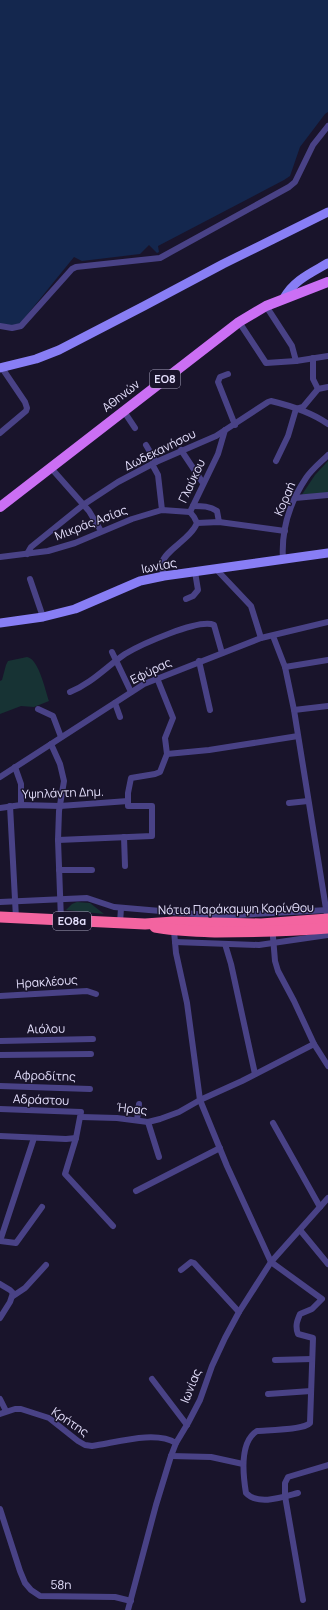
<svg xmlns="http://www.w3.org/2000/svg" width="328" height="1610" viewBox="0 0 328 1610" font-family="Manrope,sans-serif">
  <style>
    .green { fill: #173334 }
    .water { fill: #14274e }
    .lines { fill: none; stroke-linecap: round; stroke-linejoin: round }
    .street { stroke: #494286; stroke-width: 6 }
    .secondary { stroke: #887ef5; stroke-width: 9 }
    .primary { stroke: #cb6ff4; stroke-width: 10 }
    .highway { stroke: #f364a0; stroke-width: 11 }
    .labels { text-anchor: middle; stroke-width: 3; stroke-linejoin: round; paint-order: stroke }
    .shield { fill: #19142b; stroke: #a8a3be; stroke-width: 1 }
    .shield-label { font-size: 11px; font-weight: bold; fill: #e5e0fd }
    .street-label { font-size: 12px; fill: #e5e0fd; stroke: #19142b }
  </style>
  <rect width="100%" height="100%" fill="#19142b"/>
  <g class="green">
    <polygon points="328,461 328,493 301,496 315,475"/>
    <path d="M27,657C39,659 45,690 49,701L34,707L21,706L0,714V681L2,680L6,665L8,661Z"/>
    <polygon points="77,902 90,903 104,914 66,910 72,904"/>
  </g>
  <polygon class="water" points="0,0 328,0 328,112 325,114 300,147 290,176 284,180 158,246 159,252 157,253 149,245 140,254 82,261 74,257 18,326 0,324"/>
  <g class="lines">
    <g class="street">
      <polyline points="266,306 292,346 296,361"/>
      <polyline points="239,322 266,363 296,361 328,356"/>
      <polyline points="0,326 12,328 21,326 72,269 76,267 160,258 289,187 295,182 313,145 328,126"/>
      <polyline points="313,358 313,379 318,389"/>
      <polyline points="228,374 220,377 218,382 235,425"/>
      <polyline points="123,410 135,428"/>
      <polyline points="0,433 26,411 27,408 25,402 2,368"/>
      <polyline points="146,445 156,462"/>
      <polyline points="181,450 203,483"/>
      <polyline points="276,461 288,436 296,409 303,407 318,389 328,387"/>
      <polyline points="152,464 158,475 162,510"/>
      <polyline points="51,468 89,511 101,531"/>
      <polyline points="295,498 328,495"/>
      <path d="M193,506C202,506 210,506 217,511L219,522"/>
      <polyline points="190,512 218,454 225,430"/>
      <polyline points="197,523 219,522 285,531"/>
      <path d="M27,554L31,547L83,505L118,482L156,462L216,436L268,402L271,401C292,406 311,412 328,424"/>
      <polyline points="0,557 48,551 75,543 132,519 162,510 190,512"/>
      <path d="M283,560C281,531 290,502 306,478C312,469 321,462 328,455"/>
      <polyline points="216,569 251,606 261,638"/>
      <path d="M164,576C163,572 161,567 162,563C165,550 191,539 197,523L194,517L190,512"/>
      <polyline points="30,579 43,617"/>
      <polyline points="186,599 193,596 198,590 195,572"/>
      <polyline points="273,636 285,667 294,710 327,915"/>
      <polyline points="112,652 131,692"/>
      <polyline points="199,661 210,710"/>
      <polyline points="285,667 328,660"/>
      <path d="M70,692C92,683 106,667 125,654C140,645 199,618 214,625L222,653"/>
      <polyline points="115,703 120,717"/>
      <polyline points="38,709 53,716 61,737"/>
      <polyline points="294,710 328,706"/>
      <polyline points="51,744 60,764 64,781 59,811 58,840 61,920"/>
      <polyline points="167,754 209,750 298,736"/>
      <polyline points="15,767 21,784 21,805"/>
      <polyline points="0,777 144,684 261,638 328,622"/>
      <polyline points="289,803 308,801"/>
      <polyline points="10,806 16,918"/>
      <polyline points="0,808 21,805 60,806 128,801"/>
      <polyline points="124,837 125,866"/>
      <polyline points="58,840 152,836 152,806 128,806 128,793 131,778 155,774 160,772 167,754 165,738 173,718 157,678"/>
      <polyline points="59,870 92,870"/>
      <polyline points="0,902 87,898 114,907 219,916 328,910"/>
      <polyline points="120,923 121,908"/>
      <path d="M174,931L176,953L187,1003L200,1100L227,1166L271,1262L322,1299L312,1309L300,1314C297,1321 295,1326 298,1334L313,1338L310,1423C304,1430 268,1430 257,1431C239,1442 243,1475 246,1493C258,1506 283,1497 298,1493"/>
      <polyline points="273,937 275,961 278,971 294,1001 314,1044 328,1066"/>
      <polyline points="175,942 259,945 328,935"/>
      <polyline points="225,944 231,964 255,1074"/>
      <polyline points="0,996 87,991 96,994"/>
      <polyline points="0,1041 93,1039"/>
      <polyline points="0,1055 91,1054"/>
      <polyline points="0,1086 90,1089"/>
      <polyline points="0,1109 81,1112 76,1138 65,1174 113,1226"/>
      <polyline points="81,1117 117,1118 148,1122 160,1119 179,1112 200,1100 242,1081 314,1044"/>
      <polyline points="137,1120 139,1104"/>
      <polyline points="148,1122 159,1157"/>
      <polyline points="273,1123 320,1207"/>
      <polyline points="0,1136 66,1139 76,1138"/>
      <polyline points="136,1191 220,1148"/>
      <polyline points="300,1230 328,1264"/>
      <polyline points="0,1241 34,1138"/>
      <polyline points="0,1241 16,1243 42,1207"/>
      <polyline points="181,1270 191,1262 194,1263 239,1312"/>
      <polyline points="0,1284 10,1290 13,1293 10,1302 0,1318"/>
      <polyline points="13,1296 25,1288 46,1265"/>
      <polyline points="275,1360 312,1359"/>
      <polyline points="152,1379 187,1425"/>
      <polyline points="268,1394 311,1391"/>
      <polyline points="0,1399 6,1411"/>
      <path d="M0,1414L15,1409H21L49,1418L78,1441L85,1445L92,1446C115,1443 155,1430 176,1443"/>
      <polyline points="171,1456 211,1457 243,1464"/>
      <polyline points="0,1509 20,1571 25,1583 31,1590 40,1596 115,1597 131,1601"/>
      <polyline points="303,1600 285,1496 285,1483 288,1477 328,1465"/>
      <polyline points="128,1610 156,1505 171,1456 176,1443 188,1423 200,1400 212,1366 225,1338 239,1312 271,1262 328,1198"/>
    </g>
    <g class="secondary">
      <path d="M284,298C294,280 311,273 328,263"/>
      <polyline points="0,368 36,359 59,350 144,306 223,264 328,212"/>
      <polyline points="0,623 43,617 75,609 140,581 164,576 328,553"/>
    </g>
    <polyline class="primary" points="0,507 239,322 266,306 328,282"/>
    <g class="highway">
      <polyline points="0,917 145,924 174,922 261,924 328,919"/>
      <path d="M155,927C176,931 196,931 217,932C254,932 291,931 328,928"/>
    </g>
  </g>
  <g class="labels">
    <g class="shield">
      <rect x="150" y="370" width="30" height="18" rx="3"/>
      <rect x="53" y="912" width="38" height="18" rx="3"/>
    </g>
    <g class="shield-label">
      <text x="165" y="383">ΕΟ8</text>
      <text x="72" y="925">ΕΟ8α</text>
    </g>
    <g class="street-label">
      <text transform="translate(121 396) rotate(-38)" y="4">Αθηνών</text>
      <text transform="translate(160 450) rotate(-26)" y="4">Δωδεκανήσου</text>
      <text transform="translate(192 481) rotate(-65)" y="4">Γλαύκου</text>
      <text transform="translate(285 499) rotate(-67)" y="4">Κοραή</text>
      <text transform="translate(91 523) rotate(-21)" y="4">Μικράς Ασίας</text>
      <text transform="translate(159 566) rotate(-11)" y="4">Ιωνίας</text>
      <text transform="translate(151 671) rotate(-26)" y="4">Εφύρας</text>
      <text transform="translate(63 793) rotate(-2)" y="4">Υψηλάντη Δημ.</text>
      <text transform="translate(236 909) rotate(-1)" y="4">Νότια Παράκαμψη Κορίνθου</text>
      <text transform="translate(47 982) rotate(-4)" y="4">Ηρακλέους</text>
      <text transform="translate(46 1029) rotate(-1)" y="4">Αιόλου</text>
      <text transform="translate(45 1076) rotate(2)" y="4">Αφροδίτης</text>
      <text transform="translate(41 1100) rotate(2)" y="4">Αδράστου</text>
      <text transform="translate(132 1109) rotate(6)" y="4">Ήρας</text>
      <text transform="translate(191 1386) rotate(-68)" y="4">Ιωνίας</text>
      <text transform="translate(70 1422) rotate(34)" y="4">Κρήτης</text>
      <text transform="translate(61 1585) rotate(1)" y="4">58η</text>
    </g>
  </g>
</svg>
